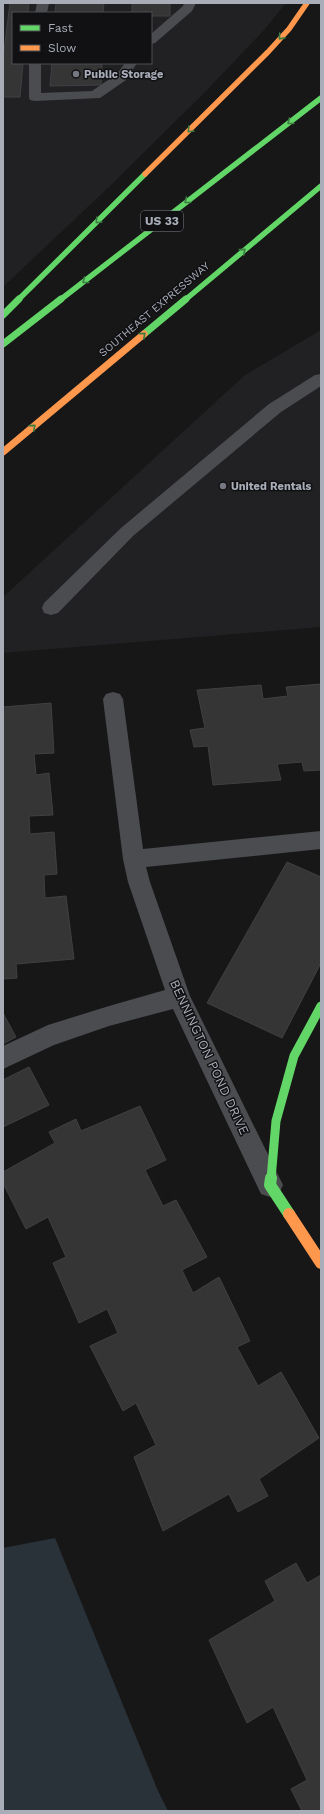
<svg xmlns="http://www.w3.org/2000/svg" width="324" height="1814" viewBox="0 0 324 1814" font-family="'Work Sans',sans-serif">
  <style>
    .built { fill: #212123; fill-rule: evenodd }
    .water { fill: #2a3239 }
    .building { fill: #353536; stroke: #3f4043 }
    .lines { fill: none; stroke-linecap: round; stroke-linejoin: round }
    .lane { fill: #4b4c50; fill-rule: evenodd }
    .fast-far3 { stroke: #63d668; stroke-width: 5.5 }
    .fast-far2 { stroke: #63d668; stroke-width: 7 }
    .fast-far1 { stroke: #63d668; stroke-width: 9 }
    .fast { stroke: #63d668; stroke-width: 12 }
    .slow-far2 { stroke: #ff974d; stroke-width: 5.5 }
    .slow-far1 { stroke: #ff974d; stroke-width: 7 }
    .slow { stroke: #ff974d; stroke-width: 12 }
    .oneway { stroke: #3e7d42 }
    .poi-dot { fill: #757880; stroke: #111113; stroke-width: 1.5 }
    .labels { text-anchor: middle; stroke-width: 3; stroke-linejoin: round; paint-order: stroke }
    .far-poi-label { font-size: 11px; font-weight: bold; fill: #a8adb8; stroke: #111113; text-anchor: start }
    .far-street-label { font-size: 11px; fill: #a8adb8; stroke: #111113 }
    .shield { fill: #111113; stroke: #7b7e86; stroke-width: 1 }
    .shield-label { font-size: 12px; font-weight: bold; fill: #a8adb8 }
    .street-label { font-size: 13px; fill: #a8adb8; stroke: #111113 }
  </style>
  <rect width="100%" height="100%" fill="#171717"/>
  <g class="built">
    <path d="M3,3H286L264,30L207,90L110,186L3,287ZM13,13H151V63H13Z"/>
    <polygon points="321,330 321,627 3,653 3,597 245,375"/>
  </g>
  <polygon class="water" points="55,1538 158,1791 168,1811 3,1811 3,1548"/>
  <g class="building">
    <polygon points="10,3 29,3 28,13 13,13 13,63 23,63 20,97 3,97 3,59"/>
    <polygon points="56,3 104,3 103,13 55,13"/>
    <polygon points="132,3 170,3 170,16 151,16 151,13 132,13"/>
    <polygon points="52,63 102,63 101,85 50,86"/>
    <polygon points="321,684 321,770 304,771 302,762 277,764 281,780 213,785 208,746 194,747 190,730 205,728 197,690 261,685 263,699 288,696 286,687"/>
    <polygon points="51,703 54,753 34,754 36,775 49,773 53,815 29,816 30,834 54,832 57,874 44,875 45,898 66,896 74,959 16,964 17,978 3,979 3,707"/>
    <polygon points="287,862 321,877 321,963 282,1038 207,1003"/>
    <polygon points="3,1013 16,1037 3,1044"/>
    <polygon points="29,1067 49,1105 3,1127 3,1080"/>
    <polygon points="140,1106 166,1160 145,1170 163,1206 176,1200 207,1257 182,1270 193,1293 219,1277 250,1341 237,1347 258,1386 281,1372 319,1438 259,1479 268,1496 238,1512 229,1494 163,1531 134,1457 156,1445 136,1403 123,1411 90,1346 118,1333 107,1309 79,1323 53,1263 66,1257 48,1217 26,1229 3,1183 3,1172 55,1143 49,1132 76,1119 81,1131"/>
    <polygon points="296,1563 307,1583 321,1575 321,1811 302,1811 291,1789 307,1780 273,1707 247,1723 209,1640 275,1601 265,1581"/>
  </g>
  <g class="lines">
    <g class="lane">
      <polygon points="37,3 49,3 47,13 35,13"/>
      <polygon points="184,3 196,3 192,11 155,43 151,44 151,34 183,6"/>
      <polygon points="29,63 41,63 41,93 92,91 117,74 125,63 137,63 126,80 100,98 35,101 30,100 29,97"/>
      <polygon points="321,374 321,386 281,412 133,536 58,613 51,615 44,613 42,608 44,603 121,528 269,404 315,375"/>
      <polygon points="113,692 120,694 123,699 143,849 321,831 321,849 146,867 150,882 190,996 283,1185 279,1194 270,1197 261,1194 173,1009 109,1026 54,1045 3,1069 3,1046 48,1025 109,1006 165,990 128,882 123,859 103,699 106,694"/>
    </g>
    <g class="fast-far3">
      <polyline points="18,300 145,174"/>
      <polyline points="60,300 321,98"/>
      <polyline points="185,300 321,186"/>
    </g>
    <g class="fast-far2">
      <polyline points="3,315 19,299"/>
      <polyline points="144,334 186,299"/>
      <polyline points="3,344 61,299"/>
    </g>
    <polyline class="fast-far1" points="271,1179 276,1121 294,1056 321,1006"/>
    <polyline class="fast" points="271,1178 270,1185 289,1214"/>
    <polyline class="slow-far2" points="145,174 268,52 289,29 307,3"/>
    <polyline class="slow-far1" points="3,452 144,334"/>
    <polyline class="slow" points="289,1214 321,1263"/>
  </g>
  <defs><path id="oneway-chevron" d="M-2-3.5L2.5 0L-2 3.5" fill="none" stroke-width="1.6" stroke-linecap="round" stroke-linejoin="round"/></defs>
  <g class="oneway">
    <use href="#oneway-chevron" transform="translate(281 37) rotate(132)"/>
    <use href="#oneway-chevron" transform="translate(290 122) rotate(142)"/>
    <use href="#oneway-chevron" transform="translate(190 130) rotate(135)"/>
    <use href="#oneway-chevron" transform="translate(187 201) rotate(142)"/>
    <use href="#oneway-chevron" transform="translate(98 221) rotate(135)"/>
    <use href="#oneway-chevron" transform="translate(243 251) rotate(-40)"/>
    <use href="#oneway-chevron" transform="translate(85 281) rotate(142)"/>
    <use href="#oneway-chevron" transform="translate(143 335) rotate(-40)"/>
    <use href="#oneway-chevron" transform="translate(33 427) rotate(-40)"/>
  </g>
  <g class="poi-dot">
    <circle cx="76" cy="74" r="4"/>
    <circle cx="223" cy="486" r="4"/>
  </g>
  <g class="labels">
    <g class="far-poi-label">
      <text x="84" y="78">Public Storage</text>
      <text x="231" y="490">United Rentals</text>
    </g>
    <g class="far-street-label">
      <text transform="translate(154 309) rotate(-40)" y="4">SOUTHEAST EXPRESSWAY</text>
    </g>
    <rect class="shield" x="141" y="211" width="42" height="20" rx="3"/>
    <g class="shield-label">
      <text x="162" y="225">US 33</text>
    </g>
    <g class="street-label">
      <text transform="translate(210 1057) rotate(65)" y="5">BENNINGTON POND DRIVE</text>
    </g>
  </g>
  <rect width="324" height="1814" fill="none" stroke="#a8adb8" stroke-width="8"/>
  <rect x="12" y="12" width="140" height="52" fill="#111113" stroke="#4d4f55"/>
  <rect x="20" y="25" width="20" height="6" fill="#63d668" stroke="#4d4f55"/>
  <text x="48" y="32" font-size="12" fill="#a8adb8">Fast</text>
  <rect x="20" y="45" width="20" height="6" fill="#ff974d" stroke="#4d4f55"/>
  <text x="48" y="52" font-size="12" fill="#a8adb8">Slow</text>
</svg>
